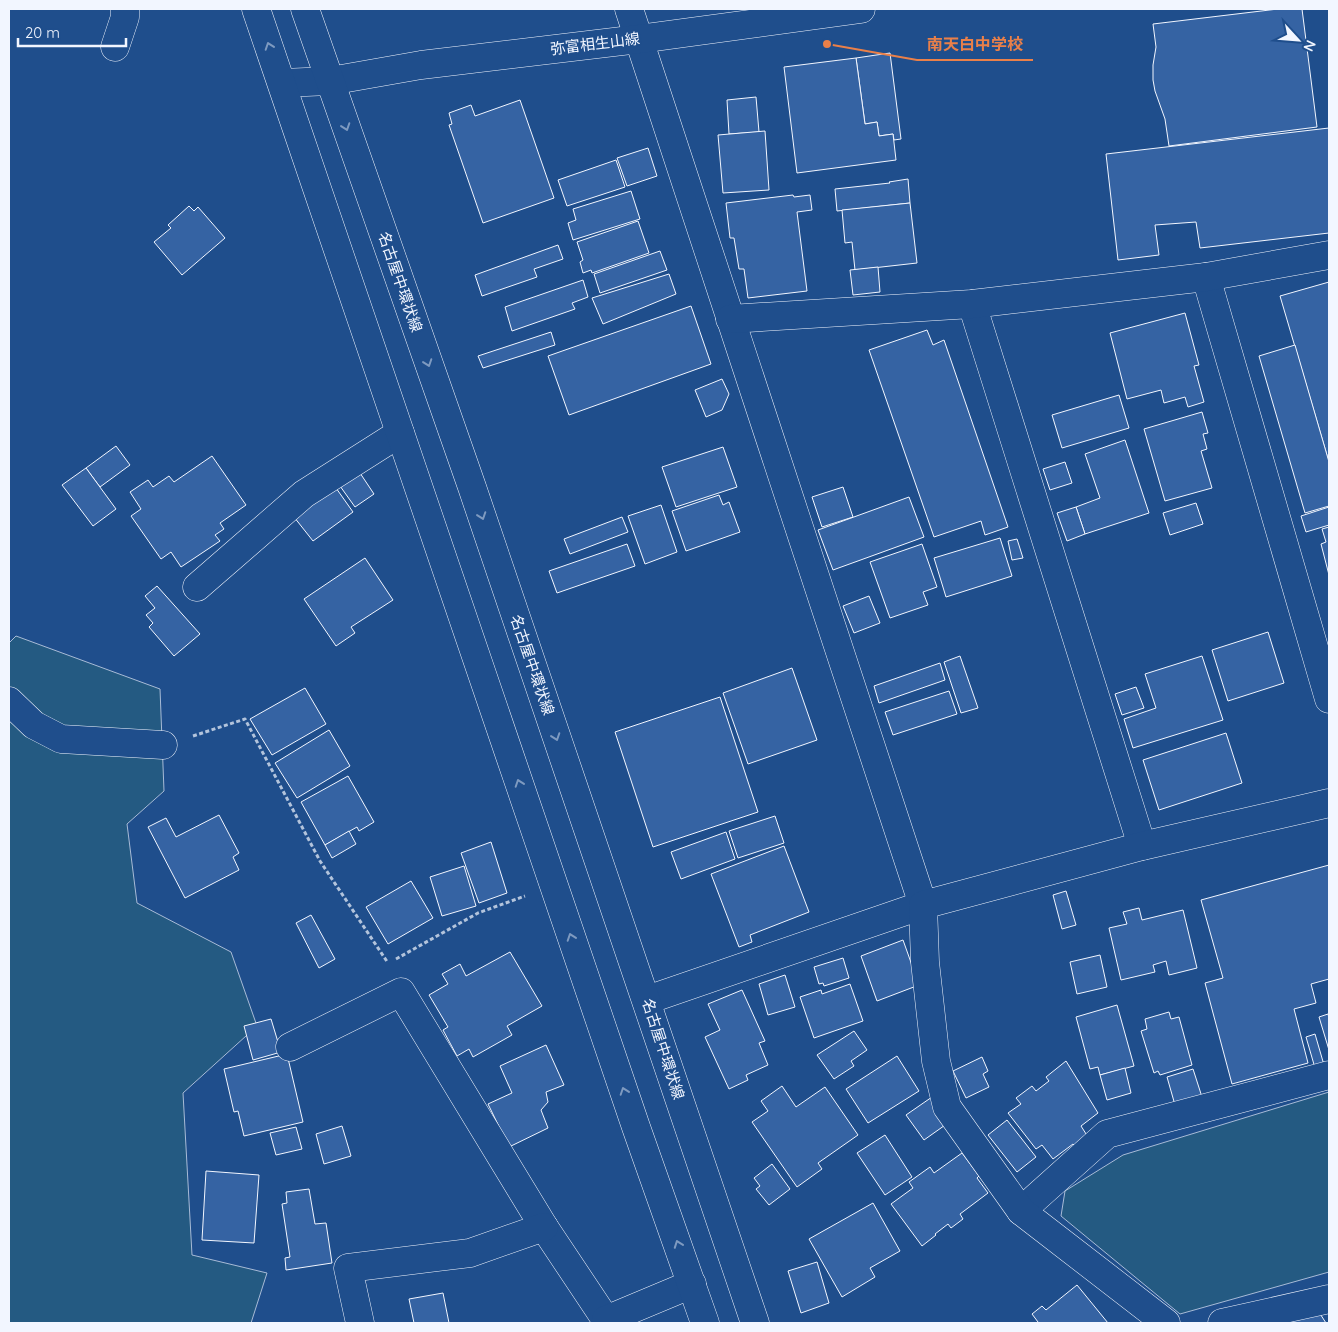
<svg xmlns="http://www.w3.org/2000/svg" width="1338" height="1332" viewBox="0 0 1338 1332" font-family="Quicksand,'Noto Sans JP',sans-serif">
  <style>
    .green { fill: #245a82; stroke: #a8bbd7 }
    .building { fill: #3563a3; stroke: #f2f6ff }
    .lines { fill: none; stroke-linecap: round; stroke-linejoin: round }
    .street-casing { stroke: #f2f6ff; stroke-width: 29 }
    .secondary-casing { stroke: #f2f6ff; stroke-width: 29 }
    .primary-casing { stroke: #f2f6ff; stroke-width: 29 }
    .path { stroke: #b3c4dc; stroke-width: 3; stroke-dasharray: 4 2.5; stroke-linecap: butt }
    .street { stroke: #1f4e8c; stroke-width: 28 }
    .secondary { stroke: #1f4e8c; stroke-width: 28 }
    .primary { stroke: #1f4e8c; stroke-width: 28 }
    .oneway { stroke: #7e9ac0 }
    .labels { text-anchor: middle; stroke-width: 4; stroke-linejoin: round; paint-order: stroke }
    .street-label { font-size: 15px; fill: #f2f6ff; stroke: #1f4e8c }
    .leader { fill: none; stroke: #ea8049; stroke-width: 2 }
    .callout-dot { fill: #ea8049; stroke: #1f4e8c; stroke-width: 2 }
    .callout-label { font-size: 16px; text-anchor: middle; font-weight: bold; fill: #ea8049; stroke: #1f4e8c; stroke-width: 4; stroke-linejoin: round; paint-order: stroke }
  </style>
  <rect width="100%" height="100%" fill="#1f4e8c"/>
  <g class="green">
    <polygon points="16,636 160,689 164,791 127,824 137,903 231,952 257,1026 183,1093 192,1255 267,1273 251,1323 9,1323 9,643"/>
    <polygon points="1329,1092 1329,1272 1180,1314 1061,1216 1065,1191 1123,1155"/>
  </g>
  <g class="building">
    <polygon points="1278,9 1302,9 1317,127 1169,146 1165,119 1155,91 1153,80 1153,65 1156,47 1153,24"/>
    <polygon points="890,53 901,139 894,140 893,134 879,136 877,122 865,124 856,58"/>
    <polygon points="856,58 865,124 877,122 879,136 893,134 896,160 797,173 784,67"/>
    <polygon points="756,97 759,132 729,134 727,100"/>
    <polygon points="520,100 554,198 483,223 449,125 452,124 449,113 471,105 475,116"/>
    <polygon points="1329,128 1329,233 1200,248 1196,222 1155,225 1159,255 1118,260 1106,154"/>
    <polygon points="765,131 769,190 723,193 718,135"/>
    <polygon points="648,148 657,176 627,186 617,158"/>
    <polygon points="616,160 625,187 567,206 558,180"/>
    <polygon points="908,179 910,203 837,211 835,189 890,183 889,182"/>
    <polygon points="631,191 640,219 573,240 568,223 576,220 573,209"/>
    <polygon points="793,195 794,197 810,195 812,210 797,212 807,291 748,298 744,269 739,269 734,238 730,238 726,203"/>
    <polygon points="910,203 917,263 855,270 852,242 845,243 842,210"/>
    <polygon points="189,206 194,211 198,207 225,238 182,275 154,242 171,228 168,225"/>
    <polygon points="638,221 649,253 592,273 591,270 583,273 580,262 583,260 577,242"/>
    <polygon points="558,245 563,259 534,269 537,277 482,296 475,275"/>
    <polygon points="660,251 667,270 600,293 594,274"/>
    <polygon points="878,267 880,292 853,295 850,270"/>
    <polygon points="669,274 676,294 603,324 592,298"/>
    <polygon points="583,280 588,297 572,303 575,309 512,331 505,307"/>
    <polygon points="1329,282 1329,462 1280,296"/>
    <polygon points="691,306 711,364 569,415 548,356"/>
    <polygon points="1185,313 1199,365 1194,366 1204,402 1188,407 1185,397 1164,403 1161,390 1127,399 1110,333"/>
    <polygon points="927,330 933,345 944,340 1008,527 985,535 981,521 934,537 869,350"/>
    <polygon points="551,332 555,345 483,368 478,356"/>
    <polygon points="1295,345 1329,462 1329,506 1305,513 1259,356"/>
    <polygon points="722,379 729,394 722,410 706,417 695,390"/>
    <polygon points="1119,395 1129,428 1062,448 1052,415"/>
    <polygon points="1202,412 1208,433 1203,434 1207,449 1201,451 1212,488 1165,501 1144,429"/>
    <polygon points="1125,440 1149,513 1085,534 1076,507 1100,498 1085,454"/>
    <polygon points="116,446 130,465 100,487 86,468"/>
    <polygon points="723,447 737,487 676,507 662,467"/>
    <polygon points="212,456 246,505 220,523 224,529 215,535 220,541 181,567 171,552 161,559 131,516 141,509 130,492 148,480 153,487 169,476 174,482"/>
    <polygon points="1065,462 1072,483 1050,490 1043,469"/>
    <polygon points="86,468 116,509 93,526 62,485"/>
    <polygon points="360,473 374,494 355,507 340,486"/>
    <polygon points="843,487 853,517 822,527 812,497"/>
    <polygon points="336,488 353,512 313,541 294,517"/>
    <polygon points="719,495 723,505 729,502 740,532 686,551 672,511"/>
    <polygon points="909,497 924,537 833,570 818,530"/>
    <polygon points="1196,503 1203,524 1170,535 1163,513"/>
    <polygon points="661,505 677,552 645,564 628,516"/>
    <polygon points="1076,507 1085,534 1067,541 1057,513"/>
    <polygon points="1329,507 1329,525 1306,532 1301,516"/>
    <polygon points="622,517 628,532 570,554 564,539"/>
    <polygon points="1329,527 1329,575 1321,544 1326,542 1322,529"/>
    <polygon points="1000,538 1012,576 946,597 934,558"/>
    <polygon points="1017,539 1023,558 1012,560 1008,541"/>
    <polygon points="627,544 635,566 557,593 549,571"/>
    <polygon points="922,544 937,587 923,592 928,605 890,618 870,562"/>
    <polygon points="365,558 393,600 351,627 355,633 336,646 304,599"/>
    <polygon points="157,586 200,634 174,656 149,627 153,623 146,615 155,608 145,596"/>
    <polygon points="869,596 880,623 854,633 843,606"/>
    <polygon points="1268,632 1284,683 1228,701 1212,650"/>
    <polygon points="960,656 978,708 961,713 944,662"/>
    <polygon points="1202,656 1223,720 1133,748 1124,719 1156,708 1145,674"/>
    <polygon points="940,663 945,680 879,703 874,686"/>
    <polygon points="792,668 817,740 748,764 723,693"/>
    <polygon points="1136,687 1144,708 1122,715 1115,694"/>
    <polygon points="305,688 326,724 272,755 250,719"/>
    <polygon points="949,691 957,714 893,735 885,712"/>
    <polygon points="720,697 758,812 653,847 615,732"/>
    <polygon points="329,730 350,766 297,798 275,763"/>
    <polygon points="1226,733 1242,783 1159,810 1143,760"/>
    <polygon points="348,776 374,822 359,831 357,827 325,845 301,802"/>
    <polygon points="219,815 239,853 233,857 239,870 185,898 148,827 166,818 176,837"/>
    <polygon points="775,816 784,843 738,858 729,831"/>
    <polygon points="349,831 356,844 332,858 325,845"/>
    <polygon points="726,832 735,859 681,879 671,852"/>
    <polygon points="491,842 507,893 479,903 461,853"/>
    <polygon points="784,846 809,912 750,935 752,942 739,947 711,874"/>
    <polygon points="1329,865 1329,979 1311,984 1316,1003 1294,1009 1308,1063 1232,1084 1205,983 1223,978 1201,900"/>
    <polygon points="464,866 476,906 442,916 430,877"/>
    <polygon points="411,881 433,918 388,944 366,907"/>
    <polygon points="1066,891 1076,925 1062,929 1053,895"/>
    <polygon points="1139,908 1142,920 1183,910 1197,968 1169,975 1166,961 1153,965 1155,972 1121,980 1109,928 1127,924 1123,912"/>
    <polygon points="311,915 335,959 319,968 296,923"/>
    <polygon points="903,940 919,985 877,1001 861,956"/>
    <polygon points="510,952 542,1006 507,1026 512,1035 473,1057 469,1049 457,1056 443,1030 448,1027 429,995 448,984 442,974 460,964 466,976"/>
    <polygon points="1100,955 1107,987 1077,994 1070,962"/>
    <polygon points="843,958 849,978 824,986 823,983 819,984 814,967"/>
    <polygon points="785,975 795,1007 768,1015 759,984"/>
    <polygon points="850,984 863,1021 814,1038 800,997 821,990 822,994"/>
    <polygon points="742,990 765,1041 759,1043 768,1065 746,1075 748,1080 729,1089 705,1037 720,1030 708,1004"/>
    <polygon points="1117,1005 1134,1066 1100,1075 1098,1067 1090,1069 1076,1017"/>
    <polygon points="1169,1012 1171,1019 1179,1017 1192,1065 1160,1075 1158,1071 1154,1073 1141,1031 1147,1029 1145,1019"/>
    <polygon points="1328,1014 1329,1018 1329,1050 1319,1017"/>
    <polygon points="271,1019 281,1052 253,1060 244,1026"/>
    <polygon points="854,1031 867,1050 851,1061 854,1066 834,1079 817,1055"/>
    <polygon points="1315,1034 1324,1065 1315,1068 1306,1037"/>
    <polygon points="546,1045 564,1085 546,1092 548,1102 541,1110 548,1128 509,1147 488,1104 512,1093 500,1066"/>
    <polygon points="287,1054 303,1122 244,1136 238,1111 234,1112 224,1069"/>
    <polygon points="897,1056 919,1091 868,1123 846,1089"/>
    <polygon points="982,1057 988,1071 983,1074 989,1087 966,1098 953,1071"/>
    <polygon points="1066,1061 1098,1113 1081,1126 1088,1137 1076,1147 1073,1144 1053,1159 1042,1145 1036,1149 1008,1113 1021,1104 1016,1098 1032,1086 1036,1091 1049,1081 1046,1077"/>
    <polygon points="1125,1068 1131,1093 1107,1100 1100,1075"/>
    <polygon points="1193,1069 1202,1097 1175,1105 1167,1077"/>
    <polygon points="782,1086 796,1107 825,1087 858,1135 818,1163 822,1169 797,1187 752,1122 768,1111 761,1101"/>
    <polygon points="932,1097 948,1123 924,1140 906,1115"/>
    <polygon points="1007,1120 1036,1157 1017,1172 988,1135"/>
    <polygon points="342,1126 351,1156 324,1164 316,1134"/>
    <polygon points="296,1127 302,1149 276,1155 270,1133"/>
    <polygon points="885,1135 912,1177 885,1195 857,1153"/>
    <polygon points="962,1153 979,1176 977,1178 988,1193 960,1214 963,1219 951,1228 948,1224 935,1234 936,1235 922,1246 891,1204 913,1188 909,1182 930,1167 934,1173"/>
    <polygon points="772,1164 790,1189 769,1205 756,1189 760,1186 754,1178"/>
    <polygon points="206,1171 259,1175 254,1243 202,1240"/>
    <polygon points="309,1189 315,1224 326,1223 332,1263 286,1270 285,1258 290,1257 282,1204 287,1203 286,1192"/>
    <polygon points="873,1203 900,1251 870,1268 875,1277 842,1297 809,1239"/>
    <polygon points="817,1262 829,1303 801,1313 788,1271"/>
    <polygon points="1077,1285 1108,1323 1037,1323 1038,1322 1032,1314 1042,1306 1046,1310"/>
    <polygon points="443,1293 449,1323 414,1323 409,1299"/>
    <polygon points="1315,1306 1326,1323 1293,1323 1292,1322"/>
  </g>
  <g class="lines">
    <g class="street-casing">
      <g id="street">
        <polyline points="629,9 923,905 647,1000"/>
        <polyline points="115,47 125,17 125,9"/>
        <polyline points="1206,277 1329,699"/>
        <polyline points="972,304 1142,846"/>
        <polyline points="730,319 972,304 1206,277 1329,255"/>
        <polyline points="197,587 304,494 400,433"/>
        <polyline points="9,701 34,725 61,739 163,745"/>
        <polyline points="290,1047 401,992 544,1227 606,1320"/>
        <polyline points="1021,1211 1107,1134 1329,1075"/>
        <polyline points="360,1323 348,1268 470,1253 544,1227"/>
        <polyline points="607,1323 606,1320 692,1284"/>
        <polyline points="1166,1323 1021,1211 947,1107 936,1061 925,962 923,905 1142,846 1329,803"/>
        <polyline points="1222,1323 1329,1299"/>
      </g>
    </g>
    <g class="secondary-casing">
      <polyline id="secondary" points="282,83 330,81 421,65 639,39 861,9"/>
    </g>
    <g class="primary-casing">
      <g id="primary">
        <polyline points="256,9 636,1127 705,1323"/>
        <polyline points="305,9 472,487 755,1323"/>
      </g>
    </g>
    <g class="path">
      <polyline points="193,736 245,719 320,861 388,963"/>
      <polyline points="396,959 478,913 525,896"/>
    </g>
    <use href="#street" class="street"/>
    <use href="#secondary" class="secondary"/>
    <use href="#primary" class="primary"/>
  </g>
  <defs><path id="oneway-chevron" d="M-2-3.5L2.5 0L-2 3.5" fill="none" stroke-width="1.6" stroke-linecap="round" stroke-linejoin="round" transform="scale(1.25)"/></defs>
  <g class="oneway">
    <use href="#oneway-chevron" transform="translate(269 46) rotate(-109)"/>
    <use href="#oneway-chevron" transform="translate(346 127) rotate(71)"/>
    <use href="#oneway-chevron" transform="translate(428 363) rotate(71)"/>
    <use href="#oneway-chevron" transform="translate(482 516) rotate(71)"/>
    <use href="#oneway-chevron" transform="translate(556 737) rotate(71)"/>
    <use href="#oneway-chevron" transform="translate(519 783) rotate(-109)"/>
    <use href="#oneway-chevron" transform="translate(571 937) rotate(-109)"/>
    <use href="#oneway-chevron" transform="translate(624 1091) rotate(-109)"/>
    <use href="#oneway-chevron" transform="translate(678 1244) rotate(-110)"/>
  </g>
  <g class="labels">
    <g class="street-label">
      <text transform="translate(595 44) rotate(-7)" y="5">弥富相生山線</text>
      <text transform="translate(400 282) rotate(71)" y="5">名古屋中環状線</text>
      <text transform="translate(532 665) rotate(71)" y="5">名古屋中環状線</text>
      <text transform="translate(663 1049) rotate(72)" y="5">名古屋中環状線</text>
    </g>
  </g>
  <path class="leader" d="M827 44L917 60H1033"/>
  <circle class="callout-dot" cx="827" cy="44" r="5"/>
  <g class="callout-label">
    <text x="975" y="50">南天白中学校</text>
  </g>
  <rect width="1338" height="1332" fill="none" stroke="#f2f6ff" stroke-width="20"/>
  <g transform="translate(1298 40) rotate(116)" stroke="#1f4e8c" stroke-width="4" paint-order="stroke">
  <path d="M0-4L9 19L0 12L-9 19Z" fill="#f2f6ff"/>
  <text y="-8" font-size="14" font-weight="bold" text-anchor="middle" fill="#f2f6ff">N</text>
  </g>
  <path d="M18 38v8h108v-8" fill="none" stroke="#f2f6ff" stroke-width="2.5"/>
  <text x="25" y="38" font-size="15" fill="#f2f6ff" stroke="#1f4e8c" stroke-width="4" paint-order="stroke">20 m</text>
</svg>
